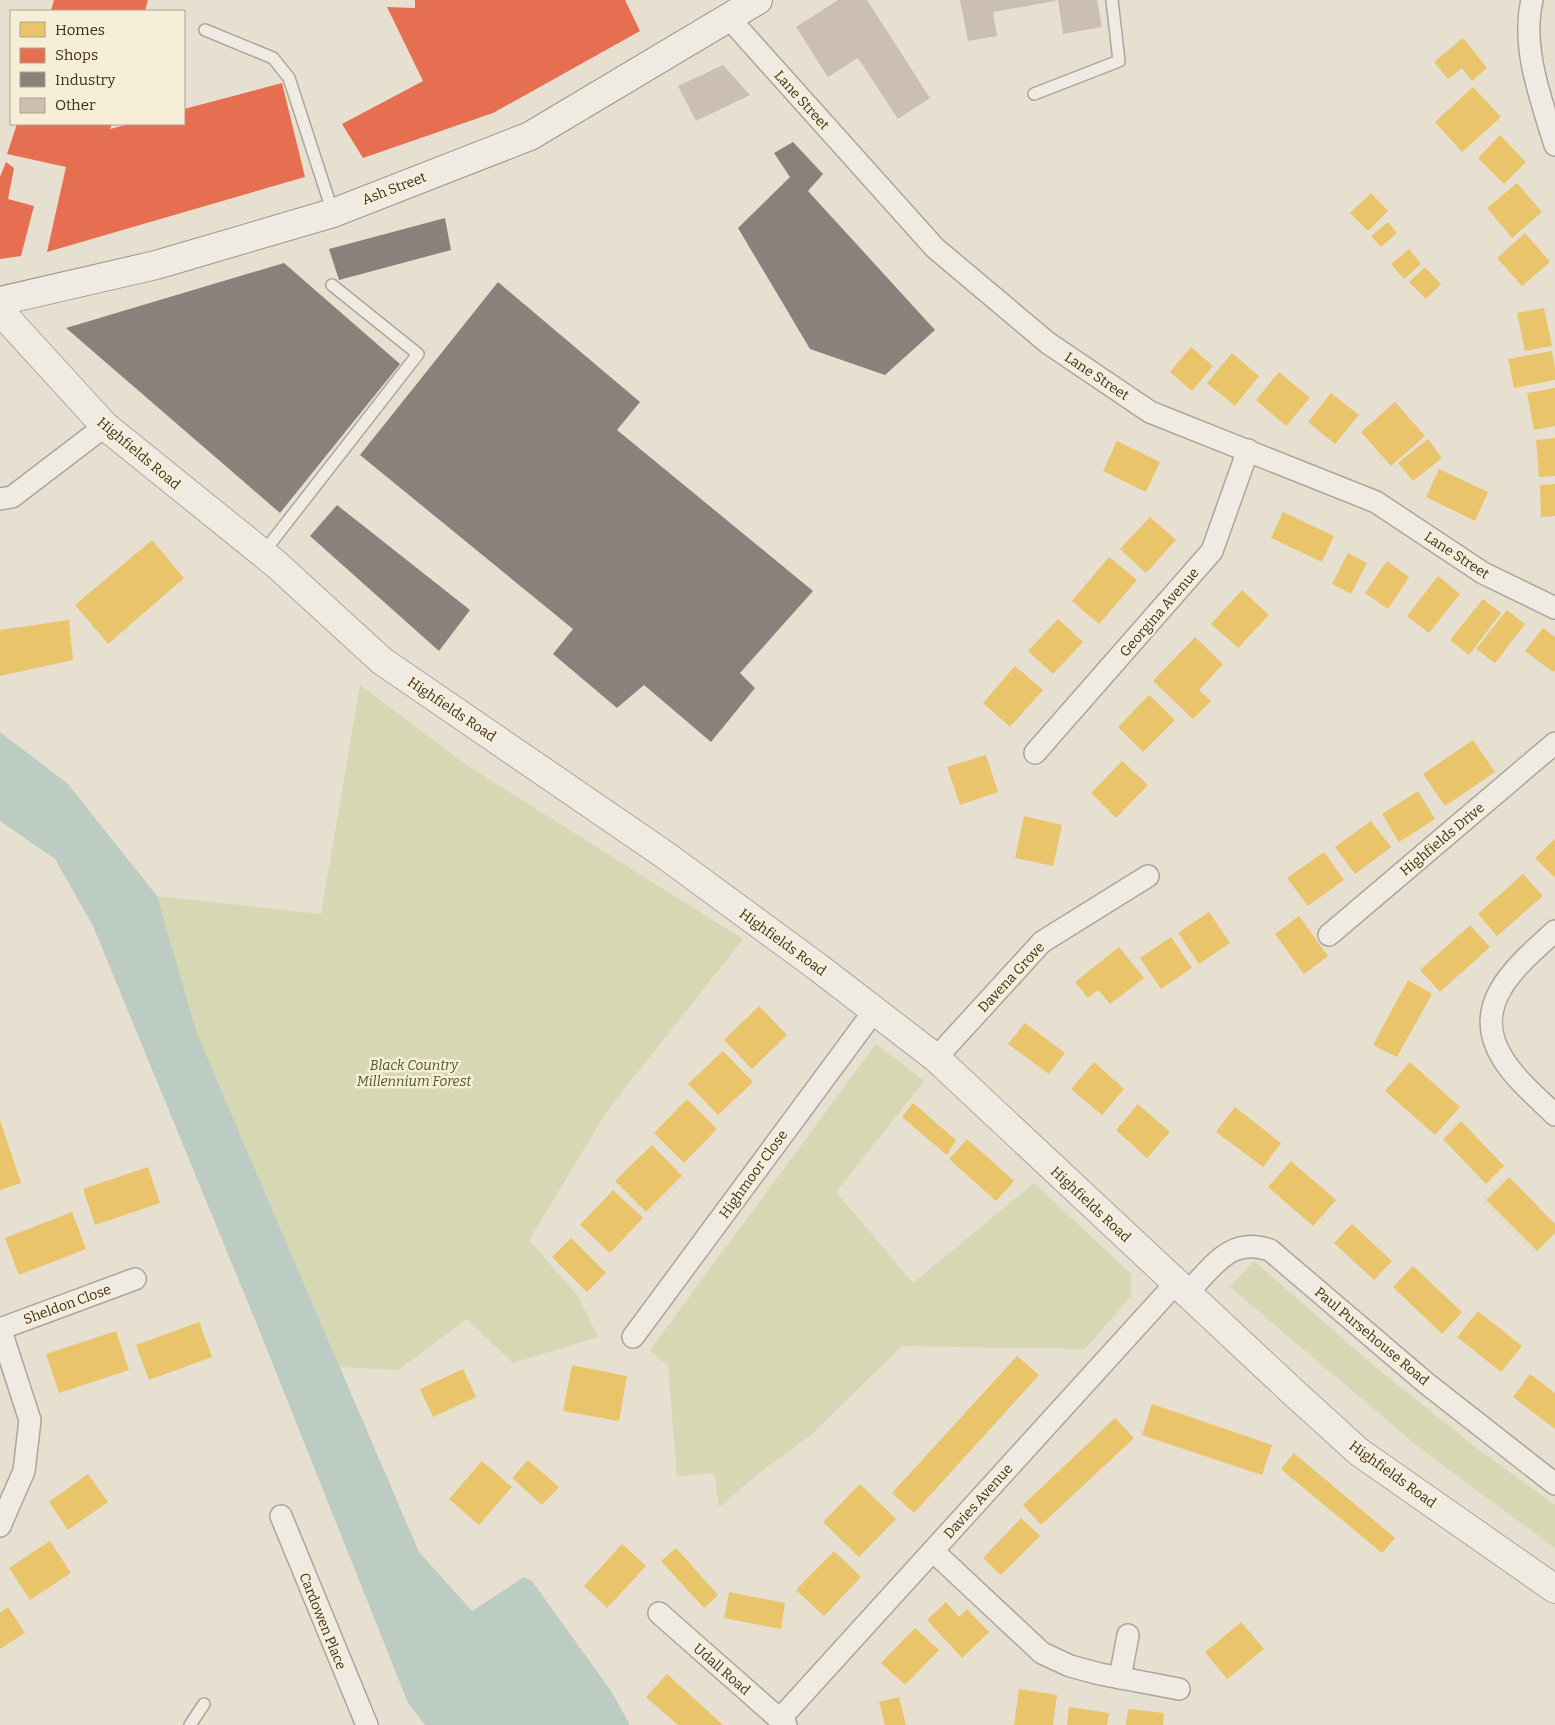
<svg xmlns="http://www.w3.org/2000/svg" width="1555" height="1725" viewBox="0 0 1555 1725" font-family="Bitter,serif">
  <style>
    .green { fill: #d6d7b3 }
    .water { fill: #bcccc2 }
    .homes { fill: #e9c46a }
    .shops { fill: #e76f51 }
    .industry { fill: #8a817c }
    .building { fill: #cbbfb2 }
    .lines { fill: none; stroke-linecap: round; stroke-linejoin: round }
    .service-casing { stroke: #ada599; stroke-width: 14 }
    .minor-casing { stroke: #ada599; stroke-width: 24 }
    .tertiary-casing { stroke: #ada599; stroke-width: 30 }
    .secondary-casing { stroke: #9c958a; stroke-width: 30 }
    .service { stroke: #efebe3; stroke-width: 11 }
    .minor { stroke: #efebe3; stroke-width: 21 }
    .tertiary { stroke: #efebe3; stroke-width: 28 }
    .secondary { stroke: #efebe3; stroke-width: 28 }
    .labels { text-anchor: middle; stroke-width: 5; stroke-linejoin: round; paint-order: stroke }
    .street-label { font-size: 14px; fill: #3d2e20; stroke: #f7eed8 }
    .park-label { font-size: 14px; font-style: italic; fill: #4d5a26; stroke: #f7eed8 }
  </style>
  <rect width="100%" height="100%" fill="#e7e0d1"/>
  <g class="green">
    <polygon points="360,685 471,768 743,939 607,1111 529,1240 578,1296 598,1337 513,1363 467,1319 398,1370 340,1367 198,1036 157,896 321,914"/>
    <polygon points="876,1044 924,1081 836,1192 913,1283 1034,1183 1131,1274 1131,1296 1085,1349 902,1346 811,1435 764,1469 719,1507 714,1473 677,1476 668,1366 650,1350"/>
    <polygon points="1254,1261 1373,1365 1475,1447 1555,1505 1555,1548 1421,1449 1230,1287"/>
  </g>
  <polygon class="water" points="0,732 68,784 157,896 198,1036 419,1552 472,1611 524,1577 532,1581 611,1691 630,1725 425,1725 408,1703 258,1327 93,926 55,859 0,821"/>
  <g class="homes">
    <polygon points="1463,38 1487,68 1472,81 1462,68 1448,79 1434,62"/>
    <polygon points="1473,87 1501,117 1462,152 1435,122"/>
    <polygon points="1500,135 1526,162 1504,184 1478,158"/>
    <polygon points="1517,183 1542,212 1512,238 1487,208"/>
    <polygon points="1371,193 1388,211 1368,231 1350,213"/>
    <polygon points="1388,222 1397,233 1381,247 1371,236"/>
    <polygon points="1525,233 1550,262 1522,286 1497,258"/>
    <polygon points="1409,249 1421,264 1404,279 1391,264"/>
    <polygon points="1425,267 1441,284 1426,299 1409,282"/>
    <polygon points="1544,308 1552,346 1525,351 1517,313"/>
    <polygon points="1191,347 1213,366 1192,391 1170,372"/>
    <polygon points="1552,351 1555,368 1555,380 1514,388 1508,359"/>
    <polygon points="1232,353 1259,376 1235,406 1207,383"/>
    <polygon points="1279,372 1310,398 1286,426 1256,400"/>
    <polygon points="1555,388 1555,426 1534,430 1527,393"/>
    <polygon points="1331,393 1359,415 1335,444 1308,422"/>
    <polygon points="1395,402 1425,436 1391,466 1361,432"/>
    <polygon points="1555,438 1555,476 1539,477 1536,440"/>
    <polygon points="1428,439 1442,458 1413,481 1398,463"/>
    <polygon points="1117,441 1160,462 1146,492 1103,471"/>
    <polygon points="1439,469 1488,492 1475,521 1426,497"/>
    <polygon points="1555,484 1555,516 1541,517 1540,485"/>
    <polygon points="1283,512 1334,536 1322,562 1271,538"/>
    <polygon points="1150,517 1176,540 1146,573 1120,549"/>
    <polygon points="152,540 184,578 108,644 75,605"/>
    <polygon points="1348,553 1367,563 1351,594 1332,584"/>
    <polygon points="1109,557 1137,580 1099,624 1072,601"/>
    <polygon points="1387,561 1409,577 1388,609 1365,593"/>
    <polygon points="1438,576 1460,594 1429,633 1407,616"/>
    <polygon points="1242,590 1269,615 1238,648 1211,624"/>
    <polygon points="1483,599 1501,613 1469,655 1450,640"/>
    <polygon points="1507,610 1525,624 1495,663 1476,649"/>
    <polygon points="1058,619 1083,642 1053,674 1028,651"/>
    <polygon points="69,620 73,660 0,676 0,630"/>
    <polygon points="1543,628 1555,637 1555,670 1553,672 1525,651"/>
    <polygon points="1195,637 1223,664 1199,690 1211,701 1193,719 1153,681"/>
    <polygon points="1015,666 1043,690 1010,727 983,703"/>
    <polygon points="1149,695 1175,720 1143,752 1118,727"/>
    <polygon points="1473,740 1495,772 1445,806 1423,774"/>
    <polygon points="986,755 998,792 960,805 947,767"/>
    <polygon points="1122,761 1148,785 1116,818 1091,793"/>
    <polygon points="1418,791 1435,819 1399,842 1382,814"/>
    <polygon points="1024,816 1062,825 1053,866 1015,858"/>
    <polygon points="1371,821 1391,847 1355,874 1335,847"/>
    <polygon points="1555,839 1555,878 1535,858"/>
    <polygon points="1324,852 1344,880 1308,906 1287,878"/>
    <polygon points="1523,874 1543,896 1497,936 1478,914"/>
    <polygon points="1209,912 1230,943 1199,964 1178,933"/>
    <polygon points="1299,916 1328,956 1304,974 1275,934"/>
    <polygon points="1470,925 1490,947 1440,992 1420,970"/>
    <polygon points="1171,937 1192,968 1161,989 1140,958"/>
    <polygon points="1119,947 1144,978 1110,1004 1098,990 1088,998 1075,982"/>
    <polygon points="1408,980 1432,994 1397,1057 1373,1045"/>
    <polygon points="759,1006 787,1035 752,1069 724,1040"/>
    <polygon points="1025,1023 1065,1053 1049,1074 1008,1044"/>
    <polygon points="723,1051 753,1082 718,1115 688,1084"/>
    <polygon points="1094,1062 1124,1089 1102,1115 1071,1089"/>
    <polygon points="1410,1062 1460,1107 1435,1135 1385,1091"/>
    <polygon points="687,1099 717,1129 684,1163 654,1133"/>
    <polygon points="913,1103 956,1140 947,1155 902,1117"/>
    <polygon points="1138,1104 1170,1132 1147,1158 1116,1130"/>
    <polygon points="1235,1107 1281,1143 1263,1167 1216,1132"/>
    <polygon points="0,1120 21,1183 0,1190"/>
    <polygon points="1461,1121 1504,1166 1486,1184 1443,1139"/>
    <polygon points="967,1139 1014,1181 996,1201 949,1159"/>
    <polygon points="652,1145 682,1176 646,1212 615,1181"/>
    <polygon points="1291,1161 1336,1200 1313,1226 1268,1187"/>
    <polygon points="148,1167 160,1203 95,1225 83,1189"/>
    <polygon points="1509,1177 1555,1224 1555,1233 1537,1251 1486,1200"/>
    <polygon points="613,1190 643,1218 610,1253 580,1225"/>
    <polygon points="72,1212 86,1249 19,1275 5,1238"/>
    <polygon points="1352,1224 1392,1261 1374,1280 1334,1243"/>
    <polygon points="571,1238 606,1273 587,1292 552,1257"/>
    <polygon points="1413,1266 1462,1312 1442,1334 1393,1287"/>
    <polygon points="1478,1311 1522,1346 1501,1372 1457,1337"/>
    <polygon points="199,1322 212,1357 149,1380 136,1345"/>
    <polygon points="116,1331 129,1370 59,1393 46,1354"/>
    <polygon points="1017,1356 1039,1375 914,1513 892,1493"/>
    <polygon points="572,1365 627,1376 619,1421 563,1411"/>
    <polygon points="463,1369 476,1397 433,1417 420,1389"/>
    <polygon points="1530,1374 1555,1393 1555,1429 1513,1397"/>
    <polygon points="1152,1404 1272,1445 1262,1475 1142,1435"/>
    <polygon points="1115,1418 1134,1438 1041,1525 1023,1505"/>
    <polygon points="1294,1453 1395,1538 1382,1553 1281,1469"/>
    <polygon points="528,1460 559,1487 542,1505 512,1478"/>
    <polygon points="482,1461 512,1487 479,1525 449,1499"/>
    <polygon points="88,1474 108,1502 68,1530 49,1502"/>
    <polygon points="860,1484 896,1519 859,1557 823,1522"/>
    <polygon points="1021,1518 1040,1536 1001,1575 983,1558"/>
    <polygon points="50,1541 71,1573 30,1600 9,1568"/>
    <polygon points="622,1544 646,1566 607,1608 584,1586"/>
    <polygon points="676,1548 718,1595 704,1608 661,1561"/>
    <polygon points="834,1551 861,1577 824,1616 796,1590"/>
    <polygon points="729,1592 785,1603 781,1629 724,1618"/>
    <polygon points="946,1602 959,1617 967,1609 989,1632 962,1658 927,1620"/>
    <polygon points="8,1607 25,1633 0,1649 0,1613"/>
    <polygon points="1241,1622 1264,1649 1227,1679 1205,1652"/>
    <polygon points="915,1628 939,1650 905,1685 881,1663"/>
    <polygon points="667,1674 723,1725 678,1725 646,1697"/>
    <polygon points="1019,1689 1057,1695 1053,1725 1014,1725"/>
    <polygon points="899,1697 906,1725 885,1725 879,1702"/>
    <polygon points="1069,1707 1109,1713 1107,1725 1067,1725"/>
    <polygon points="1128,1709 1164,1713 1163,1725 1126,1725"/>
  </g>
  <g class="shops">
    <polygon points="54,0 148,0 145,11 51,11"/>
    <polygon points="415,0 625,0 640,31 493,113 363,158 342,124 423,81 387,7 415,8"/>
    <polygon points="282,83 305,177 47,252 66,167 7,154 17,124 112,124 110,129 129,124 184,124 184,109"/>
    <polygon points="6,162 14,168 8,199 34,206 21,256 0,259 0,177"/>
  </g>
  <g class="industry">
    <polygon points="793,142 823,174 808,191 935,330 885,375 810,349 738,228 790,177 774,153"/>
    <polygon points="445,218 451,250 339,280 329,249"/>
    <polygon points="284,263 400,364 280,513 66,328"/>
    <polygon points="498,282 640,402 617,430 813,591 740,673 755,688 711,742 644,685 617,708 553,654 573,629 360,455"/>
    <polygon points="337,505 470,610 439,651 310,536"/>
  </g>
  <g class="building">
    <polygon points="838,0 867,0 930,98 898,119 858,58 828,77 796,27"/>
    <polygon points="960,0 1055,0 1055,1 993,12 997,36 968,41"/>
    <polygon points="1058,0 1097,0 1102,27 1063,34"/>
    <polygon points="723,65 750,95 696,121 678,86"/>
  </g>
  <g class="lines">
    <g class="service-casing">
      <g id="service">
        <polyline points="205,30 273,58 289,78 333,213"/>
        <polyline points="1034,94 1119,61 1112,0"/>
        <polyline points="263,553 418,354 332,285"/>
        <polyline points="190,1725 204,1704"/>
      </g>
    </g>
    <g class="minor-casing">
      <g id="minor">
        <path d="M1532,0C1521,48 1541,99 1555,145"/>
        <polyline points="728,17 935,248 1048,343 1150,412 1376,502 1483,573 1555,608"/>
        <polyline points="0,499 12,497 105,426"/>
        <polyline points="1035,753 1212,551 1248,450"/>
        <path d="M1555,931C1518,965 1468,1004 1503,1059C1516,1080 1538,1098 1555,1115"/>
        <polyline points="1329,935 1555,743"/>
        <polyline points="936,1058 1042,942 1148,876"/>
        <path d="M1187,1293C1213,1267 1230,1236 1270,1250L1426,1383L1555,1484"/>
        <polyline points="0,1328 30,1420 24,1471 0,1526"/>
        <polyline points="0,1329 135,1279"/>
        <polyline points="633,1337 874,1011"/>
        <polyline points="281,1516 367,1725"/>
        <polyline points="933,1551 1042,1653 1070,1666 1100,1674 1179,1689"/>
        <polyline points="659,1613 786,1725"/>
        <polyline points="1120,1678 1128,1635"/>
        <polyline points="779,1720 1176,1283"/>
      </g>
    </g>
    <g class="tertiary-casing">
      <polyline id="tertiary" points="0,311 105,426 276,564 382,661 665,855 819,968 936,1058 1293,1392 1359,1452 1555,1589"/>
    </g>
    <g class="secondary-casing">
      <polyline id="secondary" points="0,301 156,265 333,213 530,136 758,0"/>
    </g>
    <use href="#service" class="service"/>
    <use href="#minor" class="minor"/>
    <use href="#tertiary" class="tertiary"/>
    <use href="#secondary" class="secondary"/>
  </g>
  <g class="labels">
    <g class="street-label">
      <text transform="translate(802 100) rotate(48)" y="5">Lane Street</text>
      <text transform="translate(394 188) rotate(-21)" y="5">Ash Street</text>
      <text transform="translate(1097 376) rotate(34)" y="5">Lane Street</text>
      <text transform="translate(139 453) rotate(40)" y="5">Highfields Road</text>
      <text transform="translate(1457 555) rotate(33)" y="5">Lane Street</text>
      <text transform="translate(1159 612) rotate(-49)" y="5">Georgina Avenue</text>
      <text transform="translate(452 709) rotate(34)" y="5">Highfields Road</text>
      <text transform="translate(1442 839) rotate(-40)" y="5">Highfields Drive</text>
      <text transform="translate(783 942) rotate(36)" y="5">Highfields Road</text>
      <text transform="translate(1011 977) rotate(-47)" y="5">Davena Grove</text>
      <text transform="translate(753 1174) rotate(-54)" y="5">Highmoor Close</text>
      <text transform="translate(1091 1204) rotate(43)" y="5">Highfields Road</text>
      <text transform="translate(67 1304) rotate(-20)" y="5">Sheldon Close</text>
      <text transform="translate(1372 1336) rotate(40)" y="5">Paul Pursehouse Road</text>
      <text transform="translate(1393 1474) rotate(36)" y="5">Highfields Road</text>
      <text transform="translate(978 1501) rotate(-48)" y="5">Davies Avenue</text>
      <text transform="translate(323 1621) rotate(68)" y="5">Cardowen Place</text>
      <text transform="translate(722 1669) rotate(41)" y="5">Udall Road</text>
    </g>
    <g class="park-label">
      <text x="414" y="1070">Black Country<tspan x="414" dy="16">Millennium Forest</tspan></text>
    </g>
  </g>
  <rect x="10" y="10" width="175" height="115" fill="#f7eed8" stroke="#ada18e"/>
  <rect x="20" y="22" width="25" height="15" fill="#e9c46a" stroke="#ada18e"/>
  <text x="55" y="35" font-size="15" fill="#3d2e20">Homes</text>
  <rect x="20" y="48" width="25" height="15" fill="#e76f51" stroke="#ada18e"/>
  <text x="55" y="60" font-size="15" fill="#3d2e20">Shops</text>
  <rect x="20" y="72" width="25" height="15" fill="#8a817c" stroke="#ada18e"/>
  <text x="55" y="85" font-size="15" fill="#3d2e20">Industry</text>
  <rect x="20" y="98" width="25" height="15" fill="#cbbfb2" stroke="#ada18e"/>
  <text x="55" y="110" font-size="15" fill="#3d2e20">Other</text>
</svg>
